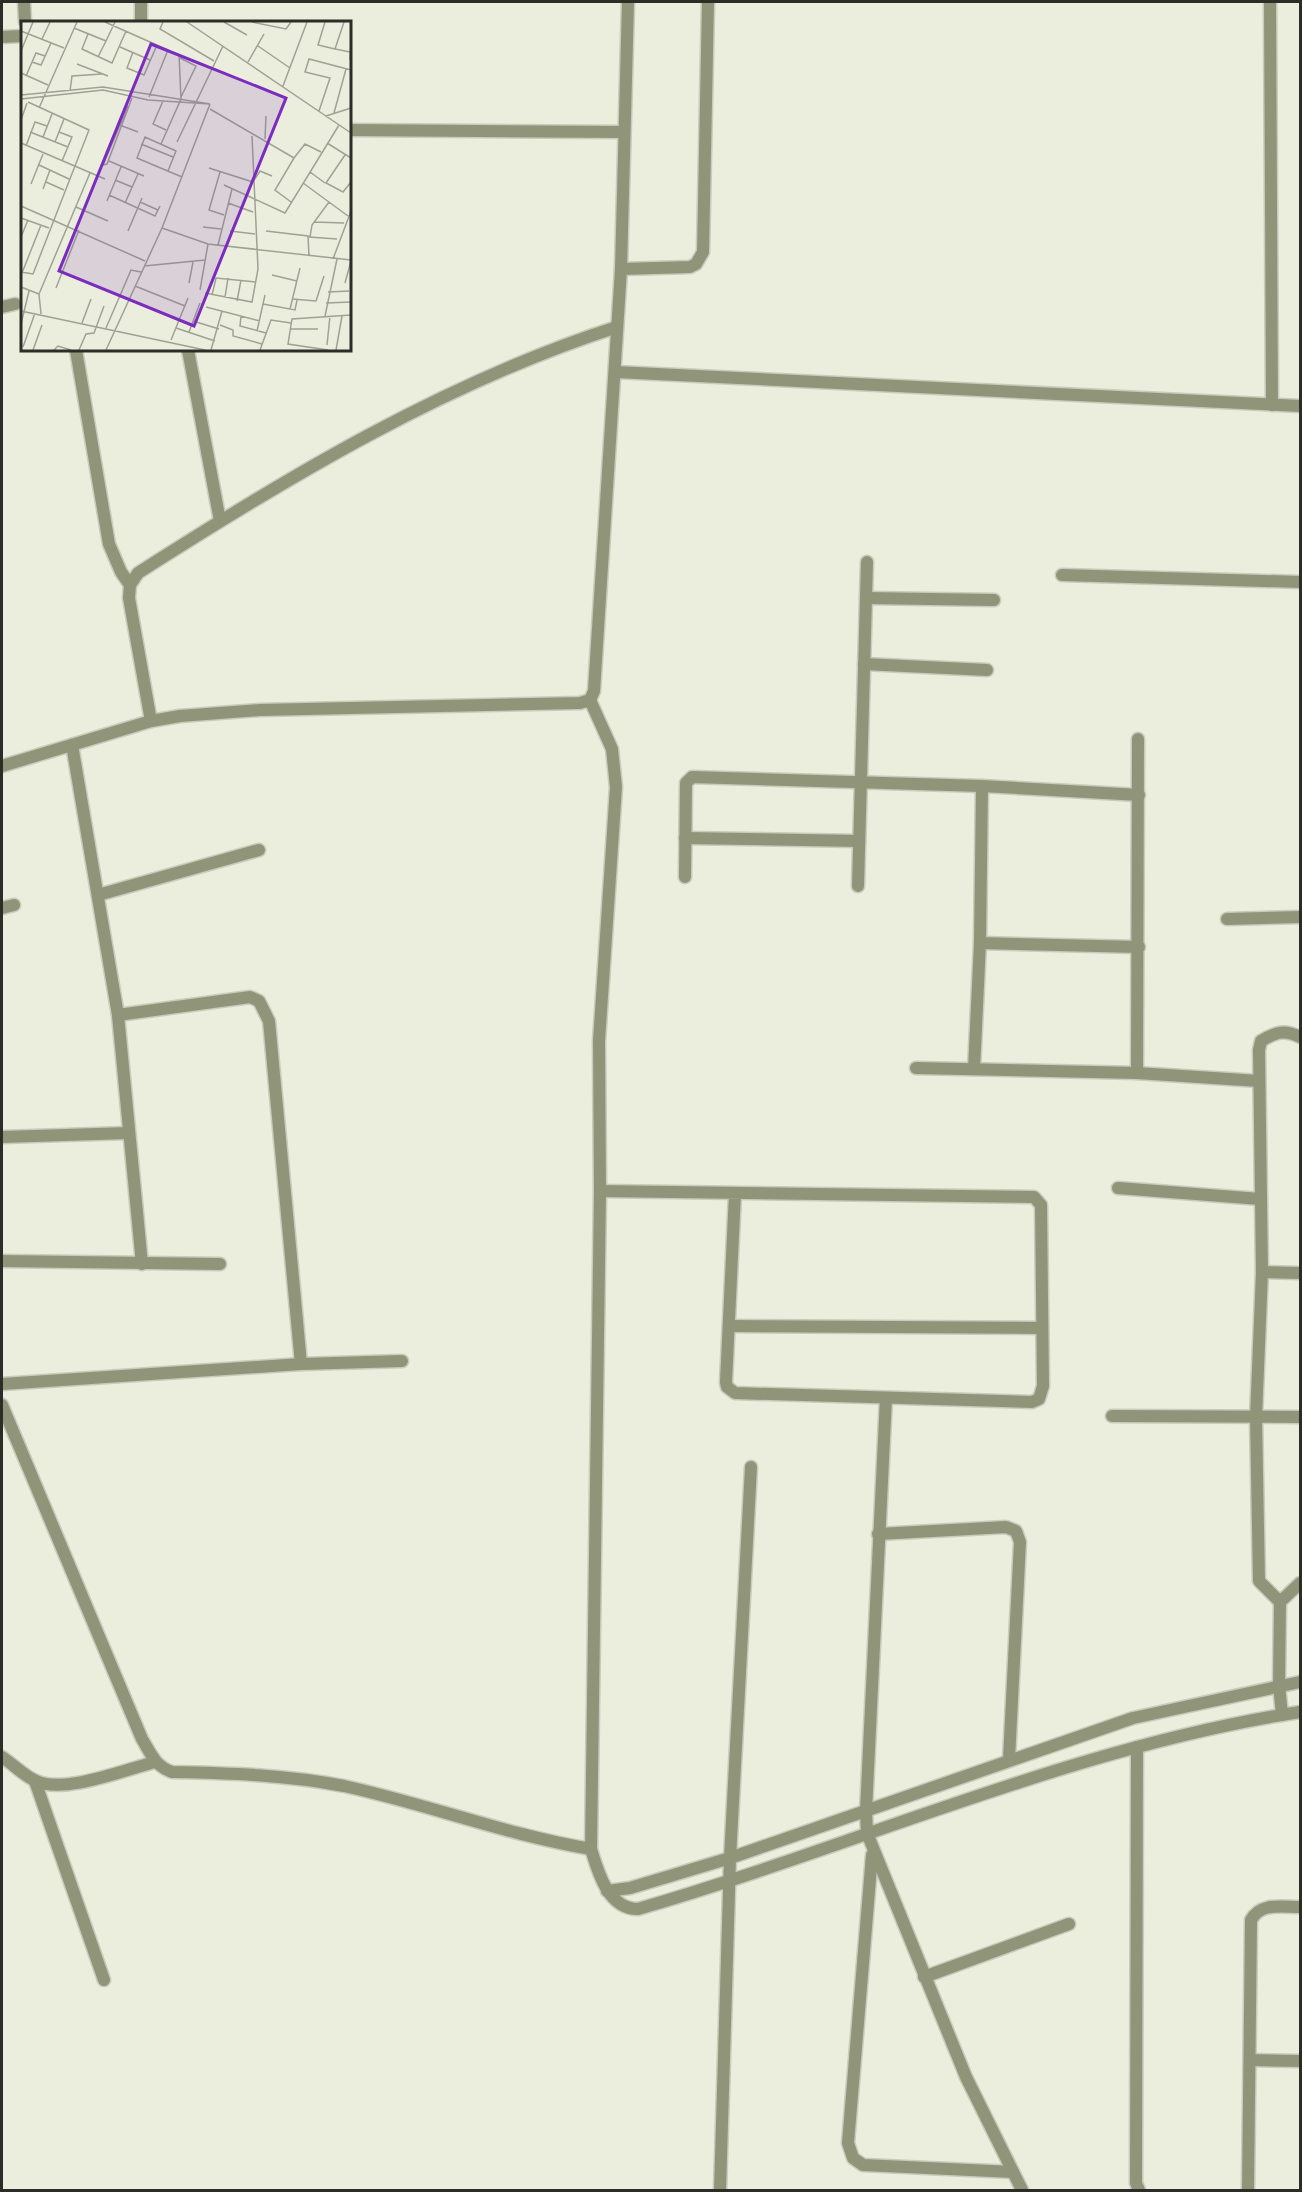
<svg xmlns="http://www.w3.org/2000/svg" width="1302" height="2192" viewBox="0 0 1302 2192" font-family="'PT Sans Narrow',sans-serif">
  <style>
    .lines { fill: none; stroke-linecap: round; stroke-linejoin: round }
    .street-casing { stroke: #c9cbbc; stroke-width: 15 }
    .street { stroke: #90957a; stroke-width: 12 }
    .inset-road { fill: none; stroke: #9fa194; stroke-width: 1.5 }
    .view { fill: #7b2cbf; fill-opacity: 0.15; stroke: #7b2cbf; stroke-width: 3 }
    .inset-edge { fill: none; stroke: #2c2d26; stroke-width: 3 }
  </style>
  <rect width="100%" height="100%" fill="#ebeedd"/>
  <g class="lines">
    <g class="street-casing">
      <g id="street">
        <polyline points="24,2 25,22"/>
        <polyline points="1270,2 1272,405"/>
        <polyline points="141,22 141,2"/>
        <polyline points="2,37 22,36"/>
        <polyline points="350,130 622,132"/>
        <polyline points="621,269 690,267 696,264 703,252 708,2"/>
        <polyline points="2,307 15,304"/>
        <polyline points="76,350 109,544 121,572 130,585"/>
        <polyline points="188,350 220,521"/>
        <polyline points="616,372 1300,406"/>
        <polyline points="1062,575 1300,582"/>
        <polyline points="866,598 994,600"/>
        <polyline points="864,664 987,670"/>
        <path d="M590,700L612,749L616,787L599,1041L600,1191L591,1849C598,1872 608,1909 638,1909C859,1845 1072,1747 1300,1712"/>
        <path d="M151,721L129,598L130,585L138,573C288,477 446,382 617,327"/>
        <polyline points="72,745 118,1015 142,1264"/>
        <polyline points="2,766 151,721 180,716 260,710 580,703 590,700 594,691 621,269 628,2"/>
        <polyline points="685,838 859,841"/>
        <polyline points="685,877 686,783 692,777 982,786 1139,795"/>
        <polyline points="858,886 867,562"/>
        <polyline points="98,895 259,850"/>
        <polyline points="2,908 14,905"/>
        <polyline points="1227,919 1300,917"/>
        <polyline points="980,943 1139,947"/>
        <polyline points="118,1015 250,997 259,1001 269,1021 301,1364"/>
        <polyline points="916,1068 1137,1073 1259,1081"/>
        <polyline points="974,1069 980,943 982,786"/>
        <polyline points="1137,1073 1138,739"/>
        <polyline points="2,1137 128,1133"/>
        <polyline points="1118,1188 1260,1199"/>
        <polyline points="600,1191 1034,1197 1041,1205 1043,1386 1039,1399 1032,1402 735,1393 727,1387 726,1382 735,1194"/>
        <polyline points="2,1261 220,1264"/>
        <polyline points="1262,1272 1300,1273"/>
        <polyline points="730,1326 1041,1328"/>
        <polyline points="2,1384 301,1364 402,1361"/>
        <polyline points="886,1398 866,1811 867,1833 966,2077 1022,2190"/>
        <path d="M2,1405L142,1739C151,1754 155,1766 172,1772C229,1773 287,1775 344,1786C427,1804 507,1835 591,1849"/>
        <polyline points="1112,1416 1300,1417"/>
        <polyline points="878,1534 1006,1527 1016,1531 1020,1542 1009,1759"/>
        <path d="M1280,1602L1259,1581L1256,1417L1262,1272L1259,1050L1261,1041C1276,1032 1285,1029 1300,1037"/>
        <polyline points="1282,1715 1279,1685 1280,1602 1300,1583"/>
        <polyline points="1137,1747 1136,2183 1139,2190"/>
        <path d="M2,1757C13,1764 24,1776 36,1781C64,1794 124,1770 155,1762"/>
        <polyline points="35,1781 104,1980"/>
        <polyline points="872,1855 848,2143 853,2158 863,2165 1013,2172"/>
        <polyline points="607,1891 630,1888 730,1858 1133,1718 1300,1682"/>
        <polyline points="924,1977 1069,1924"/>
        <polyline points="1250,2060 1300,2061"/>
        <polyline points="720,2190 730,1858 751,1467"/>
        <path d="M1248,2190L1251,1920C1261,1902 1282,1907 1300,1907"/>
      </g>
    </g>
    <use href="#street" class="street"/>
  </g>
  <g transform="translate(21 21)">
    <rect width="330" height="330" fill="#ebeedd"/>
    <path class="inset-road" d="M84,1L147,29L128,76M142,1L139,8L193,40M166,1L330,112M203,1L226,14M231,1L265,8L270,1M304,1L297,24L314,28M323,1L314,28L329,31M53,7L85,20L77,36M0,10L43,27M67,13L61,28L91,42L105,10M21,18L29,1M85,20L94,1M237,25L269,47M99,26L129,39M0,30L12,1M112,31L106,47L123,54L136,24M159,37L175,45L160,76M329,39L330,20M11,41L20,44L30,22M227,41L243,13M56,43L87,55M0,52L27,64M5,55L15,32L24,35M262,65L286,1M49,70L51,55L81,53M0,74L82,66L189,83M0,78L82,69L127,79L189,83M142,80L132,103L145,109M107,85L82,144L86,143L111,77M18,87L56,1M189,88L273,137M298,90L309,57L284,51L288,38L330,49M313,92L325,48M305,95L330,87M0,99L6,82M96,103L117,111M9,111L47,126M38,111L51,116L41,140M22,116L31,93M244,118L245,95M34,121L43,98M156,121L202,25M0,122L84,158M306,122L330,137M120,123L152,136M140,123L160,78L158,33M5,125L14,101L26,105M324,134L305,162L322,171L330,161M88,140L123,155M18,144L48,158M188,147L232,161L239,150L251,155M147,150L155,130L124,116L116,137L161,156M199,151L188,189L203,194M289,151L304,162M94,159L111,166M25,161L43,169M282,162L327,195M10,163L22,133M203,164L264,192L318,104M22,168L29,149M88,174L134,195L139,185M86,180L100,146M119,181L137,189M270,181L254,169L273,137L284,123L300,131M104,182L117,153M207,182L232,191M0,185L124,240M55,186L87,200M0,197L28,207M293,201L323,202M182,206L200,208M141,207L187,223L330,239M107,210L121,177M209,210L234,213M245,210L287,215L288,235M0,216L7,199M288,216L316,218M289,216L291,204L308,181M197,224L211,168M312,238L330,190M123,245L184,239M0,251L12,253L68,109L7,81M1,252L20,204M251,254L276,260M168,262L172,241M324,262L330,240M114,265L164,285M0,266L18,273M35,267L58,209M179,269L187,223M307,271L328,270M184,272L231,281L237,248L231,115M191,274L195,257L235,261M204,276L207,257M271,278L295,280L303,255M216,280L220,259M305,282L330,281M242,283L274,289L276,279M185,286L239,300M269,288L279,247M0,290L184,329M20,293L18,273L69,152M220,295L219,305L245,312M304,295L316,238M172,300L198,308M61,302L70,278M0,303L8,270M199,304L212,309V315L241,323M85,307L110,249L120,251M155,307L194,320M269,308H297M236,310L244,274M168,311L179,282M150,319L167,277M306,324L309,295M2,326L14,292M12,329L21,304M33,329L37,325L50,329M58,329L65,313L73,312L83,285M85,329L141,207L189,83M190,329L201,290M239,329L250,299L270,302M307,329L267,323L271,298L330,294M315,329L321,295"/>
    <path class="view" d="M130,23L265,77L173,305L38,250Z"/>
    <rect width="330" height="330" class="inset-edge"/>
  </g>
  <rect width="1302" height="2192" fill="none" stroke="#2c2d26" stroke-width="6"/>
</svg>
